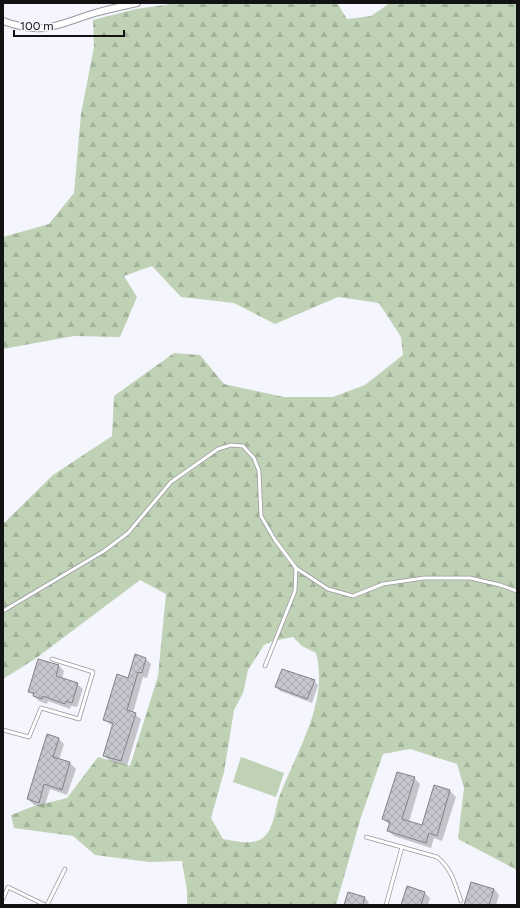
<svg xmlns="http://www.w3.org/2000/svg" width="520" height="908" viewBox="0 0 520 908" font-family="Figtree,sans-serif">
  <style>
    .forest { fill: url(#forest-firs); fill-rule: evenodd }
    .park { fill: #bfd2b5 }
    .shadow { fill: #0003 }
    .building { fill: url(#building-cross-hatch); stroke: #828289 }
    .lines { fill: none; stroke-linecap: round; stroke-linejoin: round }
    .service-casing { stroke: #9898a0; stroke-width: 4.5 }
    .minor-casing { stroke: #9898a0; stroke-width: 8 }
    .service { stroke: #fff; stroke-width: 3 }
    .minor { stroke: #fff; stroke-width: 6 }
  </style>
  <defs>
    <pattern id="forest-firs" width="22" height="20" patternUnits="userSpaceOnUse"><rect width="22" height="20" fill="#bfd2b5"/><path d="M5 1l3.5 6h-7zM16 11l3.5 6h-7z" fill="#a3b39b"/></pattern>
    <pattern id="building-cross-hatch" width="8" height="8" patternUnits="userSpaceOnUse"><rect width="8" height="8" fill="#c6c6ce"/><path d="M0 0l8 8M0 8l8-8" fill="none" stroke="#a9a9b0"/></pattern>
  </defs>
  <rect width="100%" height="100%" fill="#f5f5fd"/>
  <path class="forest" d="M178,3H337L347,19L371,16L390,3H517V870L458,839L464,788L457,764L410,749L383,754L361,817L336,905H187V891L182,861L149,862L95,855L73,836L14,828L11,815L34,806L67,798L98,757L130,766L158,676L166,594L140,580L35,659L3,679V524L53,475L112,436L114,396L174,353L200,355L224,384L284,397H333L365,385L403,355L401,337L379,303L338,297L275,324L234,303L181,297L152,266L124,276L137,297L120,337L74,336L3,349V237L49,224L74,193L81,114L94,47L93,20L136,9ZM293,637L302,646L316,653C329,703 297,750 280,795C275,807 275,825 266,835C256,847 235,841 223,839L211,818L224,772L234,710L243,693L248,670L264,645L273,641Z"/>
  <polygon class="park" points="241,757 284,773 276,797 233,782"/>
  <g class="shadow">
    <polygon points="145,658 151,664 147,678 143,677 133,713 141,719 127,766 110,761 104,755 113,726 104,720 129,679"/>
    <polygon points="38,660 59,666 64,671 62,679 77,684 83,689 77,707 71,706 70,709 48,701 47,704 39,701 29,691"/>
    <polygon points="314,681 318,685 312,703 280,691 276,687"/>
    <polygon points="58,738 64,744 59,760 70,763 76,769 67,795 50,789 44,808 34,805 28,799"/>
    <polygon points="414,778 420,784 409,822 422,826 434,786 450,791 456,797 442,841 434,838 431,848 394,836 388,830 390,825 383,819"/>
    <polygon points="494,889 499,895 496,905 465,905"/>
    <polygon points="425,893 430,898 428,905 402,905"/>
    <polygon points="365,898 369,902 368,905 345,905"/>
  </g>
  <g class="building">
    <polygon points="135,654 146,658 142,673 138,672 127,710 136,713 121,761 103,756 113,723 103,720 117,674 128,678"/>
    <polygon points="38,659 59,665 56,676 78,683 72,703 66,701 65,704 43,696 42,699 33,696 34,693 28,692"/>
    <polygon points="282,669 315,680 307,699 275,687"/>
    <polygon points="47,734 59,738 53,757 70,762 62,790 44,784 39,803 27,799"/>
    <polygon points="397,772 415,777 402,819 422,825 434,785 450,790 437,836 429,833 426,843 387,831 390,822 382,819"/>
    <polygon points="471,882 494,889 489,905 464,905"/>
    <polygon points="407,886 425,892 421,905 401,905"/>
    <polygon points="348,892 365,897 363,905 344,905"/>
  </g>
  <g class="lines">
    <g class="service-casing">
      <g id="service">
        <polyline points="3,611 104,551 128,533 171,482 218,449 231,445 243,446 254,458 259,471 261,516 275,540 296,568"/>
        <polyline points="265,666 295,591 296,568 328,589 353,596 383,584 424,578 470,578 500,585 517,591"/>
        <polyline points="3,730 29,737 41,708 79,719 93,672 52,659"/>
        <path d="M366,837L437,857C452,869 455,884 461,901"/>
        <polyline points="3,899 8,887 45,905"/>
        <polyline points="47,905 65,869"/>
        <polyline points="386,905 402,847"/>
      </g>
    </g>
    <g class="minor-casing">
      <path id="minor" d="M3,21C44,36 56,25 95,13C109,9 123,6 137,3"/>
    </g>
    <use href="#service" class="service"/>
    <use href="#minor" class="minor"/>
  </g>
  <rect width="520" height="908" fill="none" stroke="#121215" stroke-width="8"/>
  <path d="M14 30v6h110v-6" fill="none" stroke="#121215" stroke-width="2"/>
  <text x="20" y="30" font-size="12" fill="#121215" stroke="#f5f5fd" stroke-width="3" paint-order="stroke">100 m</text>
</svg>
